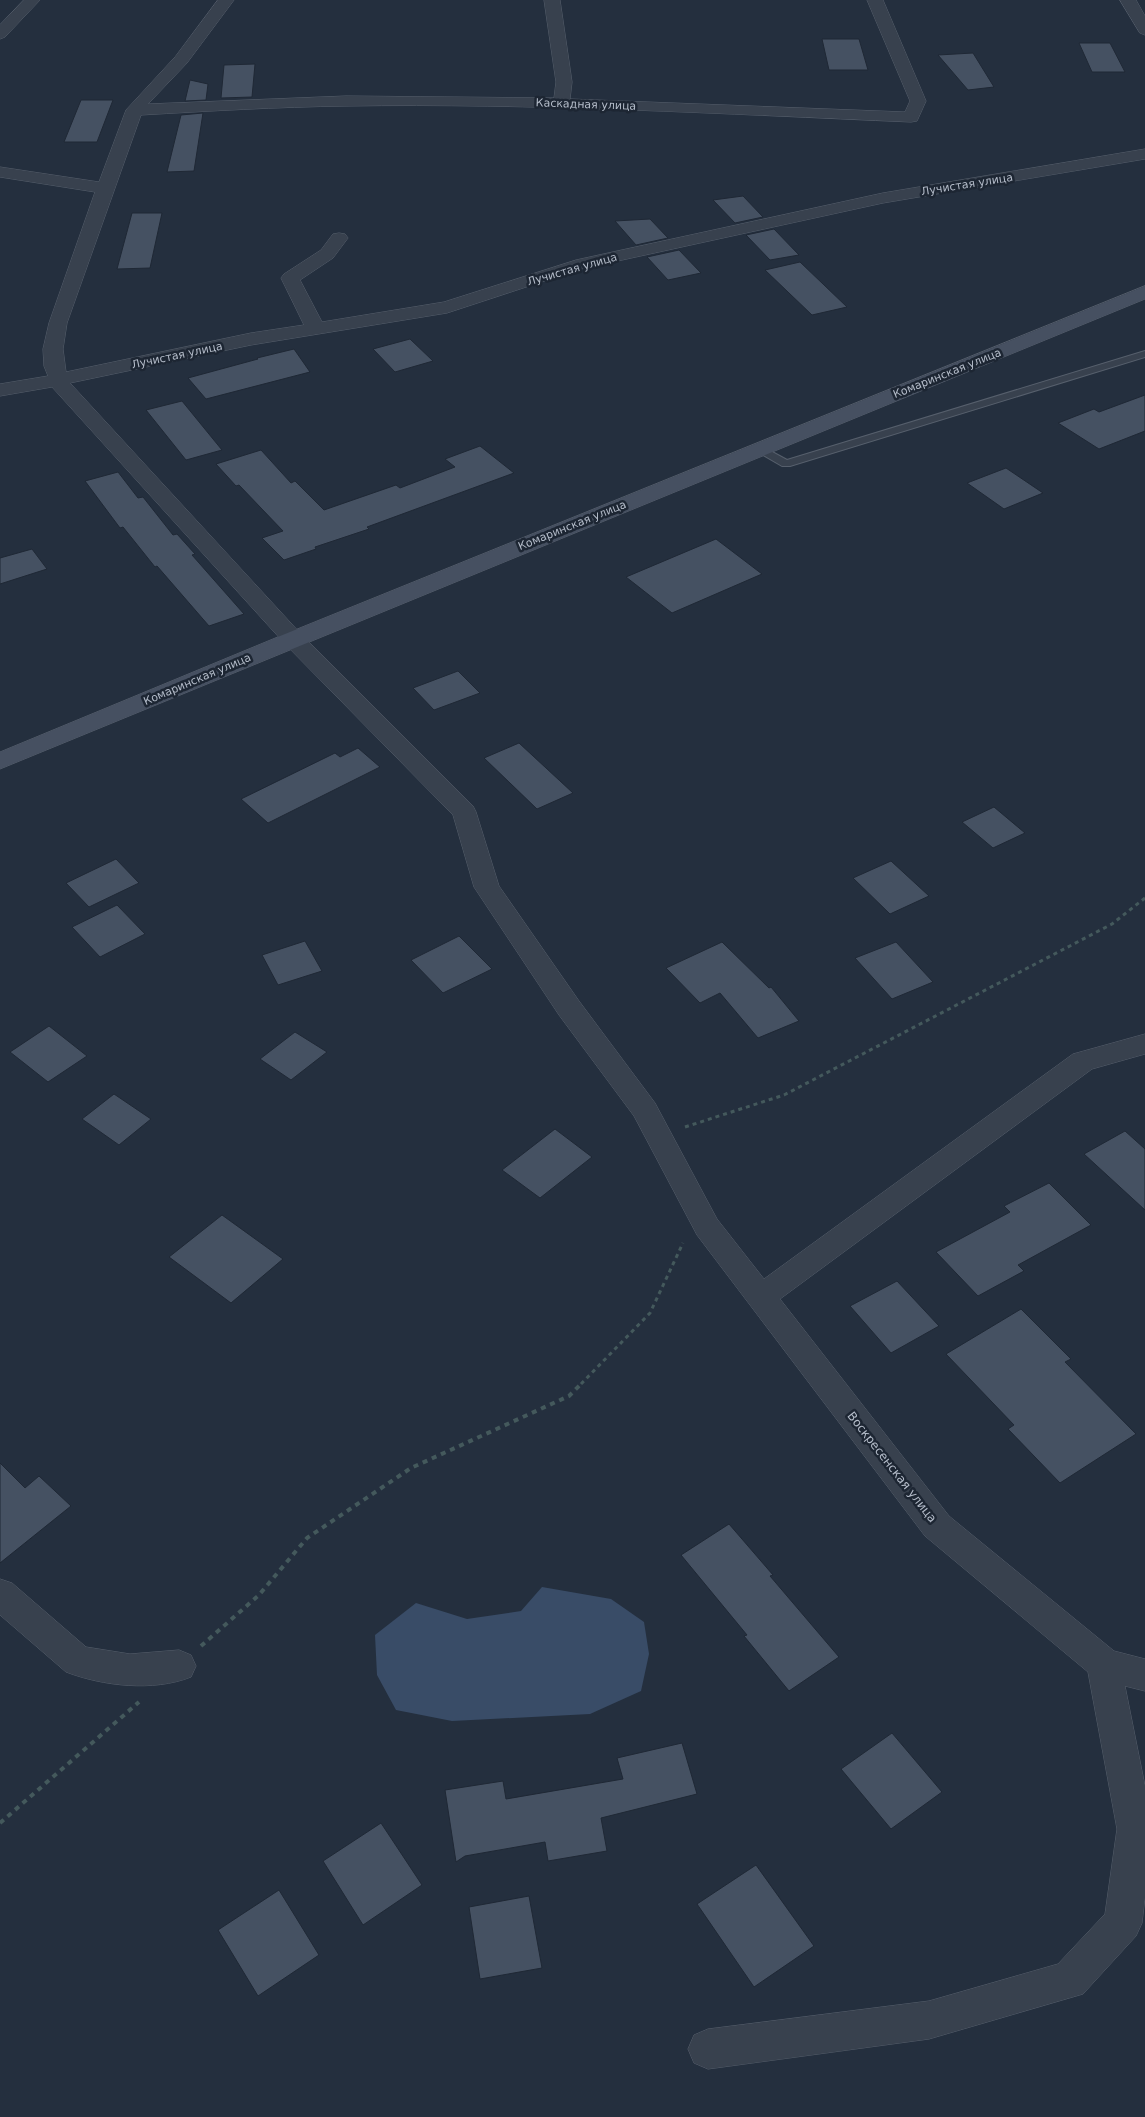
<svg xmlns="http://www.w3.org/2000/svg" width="1145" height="2117" viewBox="0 0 1145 2117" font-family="'DejaVu Sans',sans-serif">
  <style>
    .water { fill: #394c67 }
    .building { fill: #455162; stroke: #1f2835 }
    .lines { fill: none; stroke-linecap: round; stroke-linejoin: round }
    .lane-casing { stroke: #565f6c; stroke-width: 2 }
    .street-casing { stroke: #565f6c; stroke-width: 1 }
    .secondary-casing { stroke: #565f6c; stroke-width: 1 }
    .path-far1 { stroke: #44595c; stroke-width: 3; stroke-dasharray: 4 4; stroke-linecap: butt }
    .path { stroke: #44595c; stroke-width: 4; stroke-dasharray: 5 5; stroke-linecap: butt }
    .lane { fill: #38414e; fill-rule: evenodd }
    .street { fill: #38414e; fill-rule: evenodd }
    .secondary { fill: #465061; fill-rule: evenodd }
    .labels { text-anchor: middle; stroke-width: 5; stroke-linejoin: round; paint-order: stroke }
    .far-street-label { font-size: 11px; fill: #b4bcc9; stroke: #1d2633 }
    .street-label { font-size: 12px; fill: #b4bcc9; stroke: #1d2633 }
  </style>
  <rect width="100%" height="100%" fill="#242f3e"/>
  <polygon class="water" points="542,1587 611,1599 644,1622 649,1654 641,1691 590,1714 452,1721 396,1710 377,1675 375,1635 416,1603 467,1619 521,1611"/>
  <g class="building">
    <polygon points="822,39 859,39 868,70 829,70"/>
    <polygon points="1079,43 1110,43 1125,72 1092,72"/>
    <polygon points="973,53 994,87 968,90 938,55"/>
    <polygon points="255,64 252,97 221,98 224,65"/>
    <polygon points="190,80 208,84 206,100 185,101"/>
    <polygon points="81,100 113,100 97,142 64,142"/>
    <polygon points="203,113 194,171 167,172 181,115"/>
    <polygon points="743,196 763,217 735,223 713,200"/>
    <polygon points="132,213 162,213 150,268 117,269"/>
    <polygon points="650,219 668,238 636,245 615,221"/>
    <polygon points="774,229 799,255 770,260 746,235"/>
    <polygon points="679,250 701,273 668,280 647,257"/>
    <polygon points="800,262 847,307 812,315 765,270"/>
    <polygon points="410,339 433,361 395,372 373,349"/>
    <polygon points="294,349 310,372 206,399 188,378 258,359 257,358"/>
    <polygon points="1145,395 1145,431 1099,449 1058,423 1094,409 1099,412"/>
    <polygon points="182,401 222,450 186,460 146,410"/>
    <polygon points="480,446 514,473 367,527 369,529 315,547 316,549 284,560 262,538 283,531 239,485 236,486 216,464 261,450 291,483 295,481 324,510 396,485 400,488 455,467 445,459"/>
    <polygon points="1006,468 1043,493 1004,509 967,483"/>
    <polygon points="118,472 138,498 143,497 173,535 177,534 195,554 192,555 244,614 209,626 157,566 155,567 123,527 120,528 85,481"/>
    <polygon points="716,539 762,574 672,613 626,577"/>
    <polygon points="32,549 47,569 0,584 0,558"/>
    <polygon points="458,671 480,693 434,710 413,688"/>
    <polygon points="519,743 573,793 537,809 484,758"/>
    <polygon points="358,748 380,767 268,823 241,799 335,753 340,757"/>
    <polygon points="994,807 1025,833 993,848 962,822"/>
    <polygon points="116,859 139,883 89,907 66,883"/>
    <polygon points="891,861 929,896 890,914 853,878"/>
    <polygon points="117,905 145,934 100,957 72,927"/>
    <polygon points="459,936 492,969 443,993 411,960"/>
    <polygon points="305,941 322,971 278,985 262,955"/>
    <polygon points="722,942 769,988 771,987 799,1021 758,1038 720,993 700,1003 666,968"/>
    <polygon points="896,942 933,982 892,999 855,958"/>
    <polygon points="49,1026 87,1056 48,1082 10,1052"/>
    <polygon points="295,1032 327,1052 291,1080 260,1059"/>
    <polygon points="114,1094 151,1119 119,1145 82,1119"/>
    <polygon points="555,1129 592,1157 540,1198 502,1170"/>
    <polygon points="1125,1131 1145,1149 1145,1210 1084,1154"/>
    <polygon points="1049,1183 1091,1225 1018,1265 1024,1271 978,1296 936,1252 1010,1212 1004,1206"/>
    <polygon points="222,1215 283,1259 231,1303 169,1257"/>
    <polygon points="897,1281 939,1326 891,1353 850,1306"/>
    <polygon points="1021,1309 1071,1359 1065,1362 1136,1434 1060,1483 1008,1429 1014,1425 946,1354"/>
    <polygon points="0,1463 25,1488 39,1476 71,1506 0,1563"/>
    <polygon points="729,1524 773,1575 770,1576 839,1657 789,1691 744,1636 747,1635 681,1555"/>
    <polygon points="892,1733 942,1792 891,1829 841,1769"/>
    <polygon points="682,1743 697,1794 601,1818 607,1851 548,1861 545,1842 465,1856 456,1862 445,1790 503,1781 506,1799 623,1779 617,1758"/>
    <polygon points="381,1823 422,1885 363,1925 323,1861"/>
    <polygon points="756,1865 814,1946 754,1987 697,1904"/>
    <polygon points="279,1890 319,1955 258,1996 218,1930"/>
    <polygon points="529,1896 542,1968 480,1979 469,1907"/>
  </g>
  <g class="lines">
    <g class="lane-casing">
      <polygon id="lane" points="1145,351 1145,357 790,466 782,466 753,449 755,447 763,447 787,460"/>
    </g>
    <g class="street-casing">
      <g id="street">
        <polygon points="24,0 40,0 5,37 0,39 0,25"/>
        <path d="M218,0H234L187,63L148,104L346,96L554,98L556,82L544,0H560L572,82L570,99L905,112L910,101L867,0H883L926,101L917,121L911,122C723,114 534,103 346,106C277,107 209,111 141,115L67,323L63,349L66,372L251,333L304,325L281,278L284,274L321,250L333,234L339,233L345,234L348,238L333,258L300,280L322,322L444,302L576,260L883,193L1145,149V159L883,203L581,269L447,313L251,345L70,383L301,634L473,806L476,812L499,886L579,1001L655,1103L717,1219L764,1279L1073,1054L1145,1034V1054L1092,1069L780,1299L949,1516L1114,1651L1145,1659V1691L1125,1686L1145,1786V1897L1142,1923L1136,1936L1083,1994L929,2039L708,2069L694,2063L688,2049L694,2035L708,2029L929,2001L1058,1964L1105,1914L1117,1829L1088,1672L925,1536L697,1235L634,1116L559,1015L474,887L453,815L285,644L52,387L0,396V384L48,376L44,366L43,349L49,323L95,192L0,177V167L99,182L126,110L175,57Z"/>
        <polygon points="1120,0 1136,0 1145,16 1145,35 1140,33"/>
        <path d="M0,1579L12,1583L86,1647L130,1654L179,1650L191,1655L196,1666L191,1677C153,1692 103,1686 66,1672L0,1615Z"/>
      </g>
    </g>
    <g class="secondary-casing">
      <polygon id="secondary" points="1145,286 1145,299 0,769 0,752 285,634"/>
    </g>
    <g class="path-far1">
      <polyline points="685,1127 784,1095 1112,924 1145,898"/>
      <polyline points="581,1384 650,1313 683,1243"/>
    </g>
    <g class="path">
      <polyline points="201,1646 259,1595 307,1538 411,1468 569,1396 582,1383"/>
      <polyline points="0,1823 139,1702"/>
    </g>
    <use href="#lane" class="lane"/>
    <use href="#street" class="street"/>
    <use href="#secondary" class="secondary"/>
  </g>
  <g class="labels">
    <g class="far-street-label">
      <text transform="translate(586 104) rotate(2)" y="4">Каскадная улица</text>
      <text transform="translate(967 184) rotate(-9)" y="4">Лучистая улица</text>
      <text transform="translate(572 269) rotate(-16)" y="4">Лучистая улица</text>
      <text transform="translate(177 355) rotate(-12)" y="4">Лучистая улица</text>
      <text transform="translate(947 373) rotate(-22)" y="4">Комаринская улица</text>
      <text transform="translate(572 525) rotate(-22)" y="4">Комаринская улица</text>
      <text transform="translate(197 679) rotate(-23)" y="4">Комаринская улица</text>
    </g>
    <g class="street-label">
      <text transform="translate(892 1467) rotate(52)" y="4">Воскресенская улица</text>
    </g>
  </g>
</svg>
